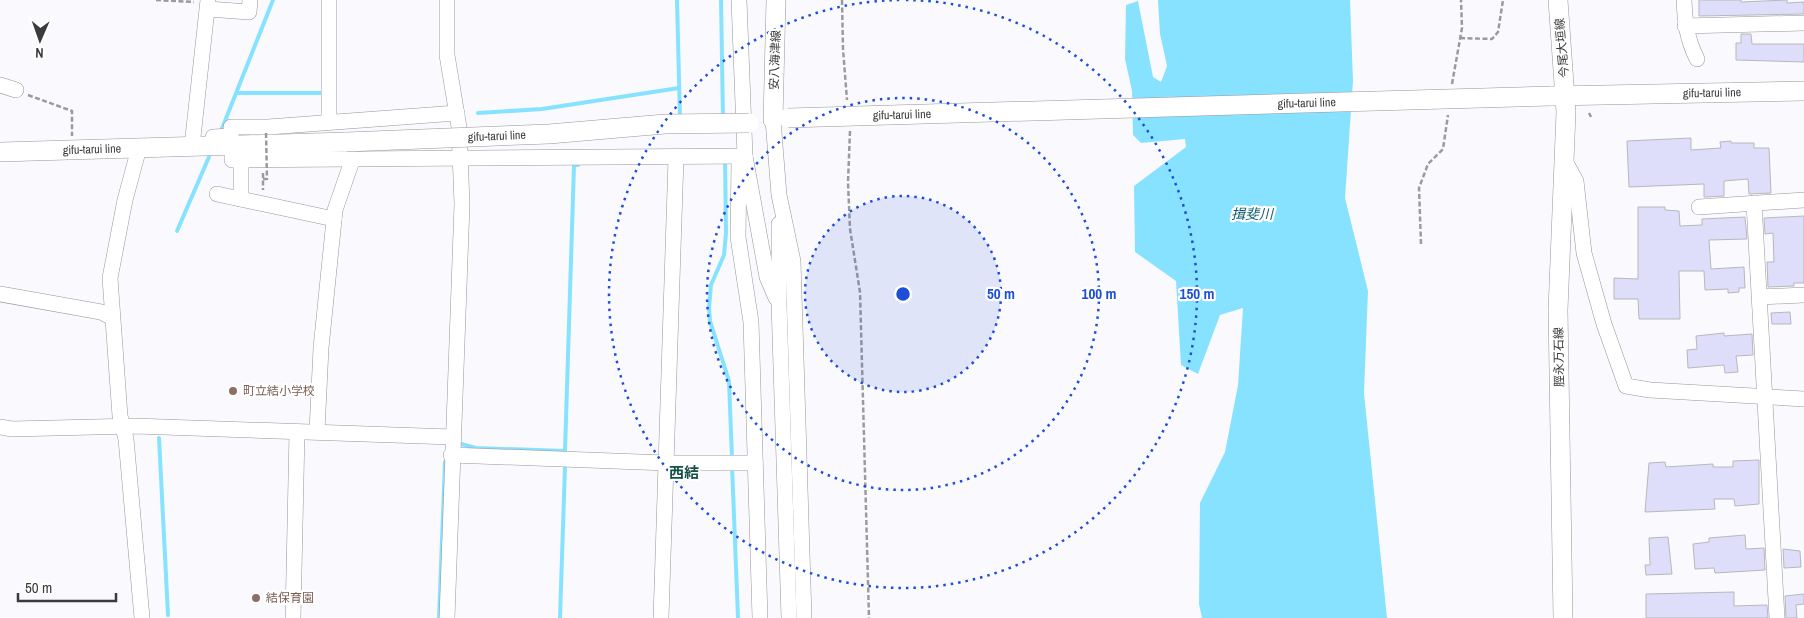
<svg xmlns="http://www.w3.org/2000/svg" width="1804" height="618" viewBox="0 0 1804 618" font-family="'Archivo Narrow','Noto Sans JP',sans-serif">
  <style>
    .water { fill: #87e2ff }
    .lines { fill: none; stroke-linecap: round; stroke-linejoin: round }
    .stream { stroke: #87e2ff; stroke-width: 4 }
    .building { fill: #dfdefa; stroke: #b7b7bc }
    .minor-casing { stroke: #96969b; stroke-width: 16 }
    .major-casing { stroke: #96969b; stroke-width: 20 }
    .path { stroke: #9b9b9e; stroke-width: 2.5; stroke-dasharray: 5 2.5; stroke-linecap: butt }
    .minor { stroke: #fff; stroke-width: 15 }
    .major { stroke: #fff; stroke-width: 19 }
    .major-bridge-casing { stroke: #96969b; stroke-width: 20; stroke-linecap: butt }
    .path-bridge { stroke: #9b9b9e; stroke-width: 2.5; stroke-dasharray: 5 2.5; stroke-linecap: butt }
    .major-bridge { stroke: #fff; stroke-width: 19 }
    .ring { fill: none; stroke: #1d4ed8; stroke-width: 2.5; stroke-dasharray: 2.5 5 }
    .education-dot { fill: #8d6e63; stroke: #fff; stroke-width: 2 }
    .labels { text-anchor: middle; stroke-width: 4.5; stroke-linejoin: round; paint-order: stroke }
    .street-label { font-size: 12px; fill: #3b3b3d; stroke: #fff }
    .education-label { font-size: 12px; fill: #785e54; stroke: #fff; text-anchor: start }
    .water-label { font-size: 14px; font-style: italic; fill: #115d70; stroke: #fff }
    .quarter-label { font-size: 15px; font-weight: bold; fill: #165048; stroke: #fff }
    .centre { fill: #1d4ed8; stroke: #fff; stroke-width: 2.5 }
    .ring-label { font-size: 15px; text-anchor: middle; font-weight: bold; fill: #1d4ed8; stroke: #fff; stroke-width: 4.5; stroke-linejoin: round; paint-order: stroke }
  </style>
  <rect width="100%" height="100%" fill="#fafafe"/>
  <polygon class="water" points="1158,0 1350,0 1353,81 1345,198 1368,291 1364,393 1387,618 1202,618 1199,604 1200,503 1225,452 1238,385 1243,308 1220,315 1198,374 1181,365 1176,281 1135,252 1134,186 1186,147 1185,139 1141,143 1133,135 1132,91 1125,59 1126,5 1138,1 1153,77 1161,82 1167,66 1160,34"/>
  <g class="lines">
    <g class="stream">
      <polyline points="677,0 680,119"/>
      <polyline points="721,0 723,118"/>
      <polyline points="237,93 325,93"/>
      <polyline points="478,113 542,109 679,88"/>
      <polyline points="221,131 273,0"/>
      <polyline points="725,159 726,233 724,255 711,285 709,308 710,321 729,381 732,458"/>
      <polyline points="177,231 209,157"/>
      <polyline points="159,438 168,615"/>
      <polyline points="461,444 476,448 565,451 574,165 578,165"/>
      <polyline points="732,465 738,618"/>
      <polyline points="439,618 445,462"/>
      <polyline points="560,618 565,466"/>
    </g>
  </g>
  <g class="building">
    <polygon points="1699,0 1741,0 1741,2 1787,0 1787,3 1804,2 1804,14 1699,16"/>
    <polygon points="1741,34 1751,34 1752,44 1804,44 1804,62 1736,60 1736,43 1741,43"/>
    <polygon points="1691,138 1691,150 1721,148 1720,142 1731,141 1731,143 1754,143 1754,148 1769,148 1771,193 1749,194 1748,179 1724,181 1724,196 1704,197 1704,184 1629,187 1627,141"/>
    <polygon points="1638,207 1665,207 1665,210 1679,211 1680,226 1702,225 1702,219 1745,217 1747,239 1709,240 1711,269 1744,267 1745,288 1739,288 1739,292 1728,293 1728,289 1705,290 1704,271 1679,271 1680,319 1639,319 1638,299 1614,299 1614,278 1638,279"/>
    <polygon points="1804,216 1804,283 1794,283 1794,286 1768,287 1767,262 1774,262 1773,233 1765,234 1764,218"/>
    <polygon points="1790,312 1791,324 1772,324 1771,313"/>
    <polygon points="1724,333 1724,336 1752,334 1753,355 1736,356 1738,372 1725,373 1724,365 1688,368 1687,350 1697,349 1696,336"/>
    <polygon points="1759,460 1759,504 1735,506 1734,499 1714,499 1715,509 1645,512 1649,463 1665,462 1666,467 1713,464 1713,467 1733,467 1733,461"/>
    <polygon points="1745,535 1746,549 1764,548 1765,570 1715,573 1714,568 1695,569 1693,544 1709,542 1709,538"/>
    <polygon points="1668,537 1672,574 1646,575 1645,565 1650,565 1649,538"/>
    <polygon points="1783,549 1800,551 1801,567 1784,568"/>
    <polygon points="1734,592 1734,606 1767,605 1768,618 1646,618 1646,594"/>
    <polygon points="1804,594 1804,604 1796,605 1797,618 1786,618 1785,596"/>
  </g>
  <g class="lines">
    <g class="minor-casing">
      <g id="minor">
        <polyline points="739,0 745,156 767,277 776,298"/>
        <path d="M1684,0C1685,23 1687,39 1697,59"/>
        <polyline points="208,9 249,12 250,0"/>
        <polyline points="1685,26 1804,23"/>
        <polyline points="0,85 16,90"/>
        <polyline points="773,120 779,195 793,261 804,618"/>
        <polyline points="329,122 329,0"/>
        <polyline points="213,137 231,136 231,127 268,127 457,113"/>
        <polyline points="192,146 208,0"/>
        <polyline points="232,146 232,160 745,156"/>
        <polyline points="139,148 125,200 110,278 120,416 126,439 142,618"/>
        <polyline points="745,156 739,162 738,237 751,322 760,618"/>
        <polyline points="241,160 241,199"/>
        <polyline points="1565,161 1576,181 1584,253 1604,324 1626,386 1650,390 1804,399"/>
        <polyline points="217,194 334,219"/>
        <polyline points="1754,203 1777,618"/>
        <polyline points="1699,207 1804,200"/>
        <polyline points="779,224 779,303 789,618"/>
        <polyline points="0,294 101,312 111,317"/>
        <polyline points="1760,297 1804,295"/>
        <polyline points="0,427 12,429 135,426 452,437"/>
        <polyline points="317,431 321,348 335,210 353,158"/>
        <polyline points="451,455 667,463 755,463"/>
        <polyline points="293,618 297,432"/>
        <polyline points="447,618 462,204 459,127 447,55 447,0"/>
        <polyline points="661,618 676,158"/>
      </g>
    </g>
    <g class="major-casing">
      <g id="major">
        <polyline points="1558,0 1566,112 1558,310 1563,618"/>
        <path id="s1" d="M1553,96L1804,91"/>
        <polyline points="773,120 776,0"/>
        <path id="s2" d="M0,152L346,142"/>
      </g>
    </g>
    <g class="path">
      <polyline points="156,0 194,2"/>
      <polyline points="842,0 843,49 847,100"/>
      <polyline points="1460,38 1492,39 1498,32 1503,0"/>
      <polyline points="1452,84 1462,28 1461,0"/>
      <polyline points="28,95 72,111 72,136"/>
      <polyline points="1589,113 1591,117"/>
      <polyline points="850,131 848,182 850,229 860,292 869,618"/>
      <polyline points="263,173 263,190"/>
      <polyline points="1421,244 1419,188 1428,164 1443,149 1448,115"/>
    </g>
    <use href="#minor" class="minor"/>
    <use href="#major" class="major"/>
    <g class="major-bridge-casing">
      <g id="major-bridge">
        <path id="s3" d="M788,118L1551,96"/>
        <path id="s4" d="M346,142L549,134L665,124L749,123"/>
      </g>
    </g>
    <polyline class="path-bridge" points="263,179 267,179 266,132"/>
    <use href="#major-bridge" class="major-bridge"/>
  </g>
  <circle cx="903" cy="294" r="98" fill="#1d4ed8" fill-opacity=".12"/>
  <g class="ring">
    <circle cx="903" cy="294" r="98"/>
    <circle cx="903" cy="294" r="196"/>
    <path d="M906 0A294 294 0 1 1 900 0"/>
  </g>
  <g class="education-dot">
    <circle cx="233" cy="391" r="5"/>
    <circle cx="256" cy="598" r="5"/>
  </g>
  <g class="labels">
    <g class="street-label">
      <text transform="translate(1562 48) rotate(-95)" y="4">今尾大垣線</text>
      <text transform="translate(775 60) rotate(-88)" y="4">安八海津線</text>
      <text dy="4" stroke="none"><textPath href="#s1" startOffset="159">gifu-tarui line</textPath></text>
      <text dy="4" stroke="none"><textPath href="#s3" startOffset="519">gifu-tarui line</textPath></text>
      <text dy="4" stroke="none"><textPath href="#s3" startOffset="114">gifu-tarui line</textPath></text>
      <text dy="4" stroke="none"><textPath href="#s4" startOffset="151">gifu-tarui line</textPath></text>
      <text dy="4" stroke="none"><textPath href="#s2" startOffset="92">gifu-tarui line</textPath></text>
      <text transform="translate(1559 357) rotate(-91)" y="4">脛永万石線</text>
    </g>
    <g class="education-label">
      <text x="243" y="395">町立結小学校</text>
      <text x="266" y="602">結保育園</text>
    </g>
    <g class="water-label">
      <text x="1252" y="219">揖斐川</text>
    </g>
    <g class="quarter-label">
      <text x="684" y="478">西結</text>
    </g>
  </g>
  <circle cx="903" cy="294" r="8" class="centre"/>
  <g class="ring-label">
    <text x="1001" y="299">50 m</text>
    <text x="1099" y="299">100 m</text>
    <text x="1197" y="299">150 m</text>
  </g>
  <g transform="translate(40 40) rotate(182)" stroke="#ffffff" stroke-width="4" paint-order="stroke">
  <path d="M0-4L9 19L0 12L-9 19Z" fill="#3b3b3d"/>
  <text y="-8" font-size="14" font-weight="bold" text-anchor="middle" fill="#3b3b3d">N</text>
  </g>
  <path d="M18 593v8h98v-8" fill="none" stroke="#3b3b3d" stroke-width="2.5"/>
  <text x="25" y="593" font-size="15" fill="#3b3b3d" stroke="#ffffff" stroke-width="4" paint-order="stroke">50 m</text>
</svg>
